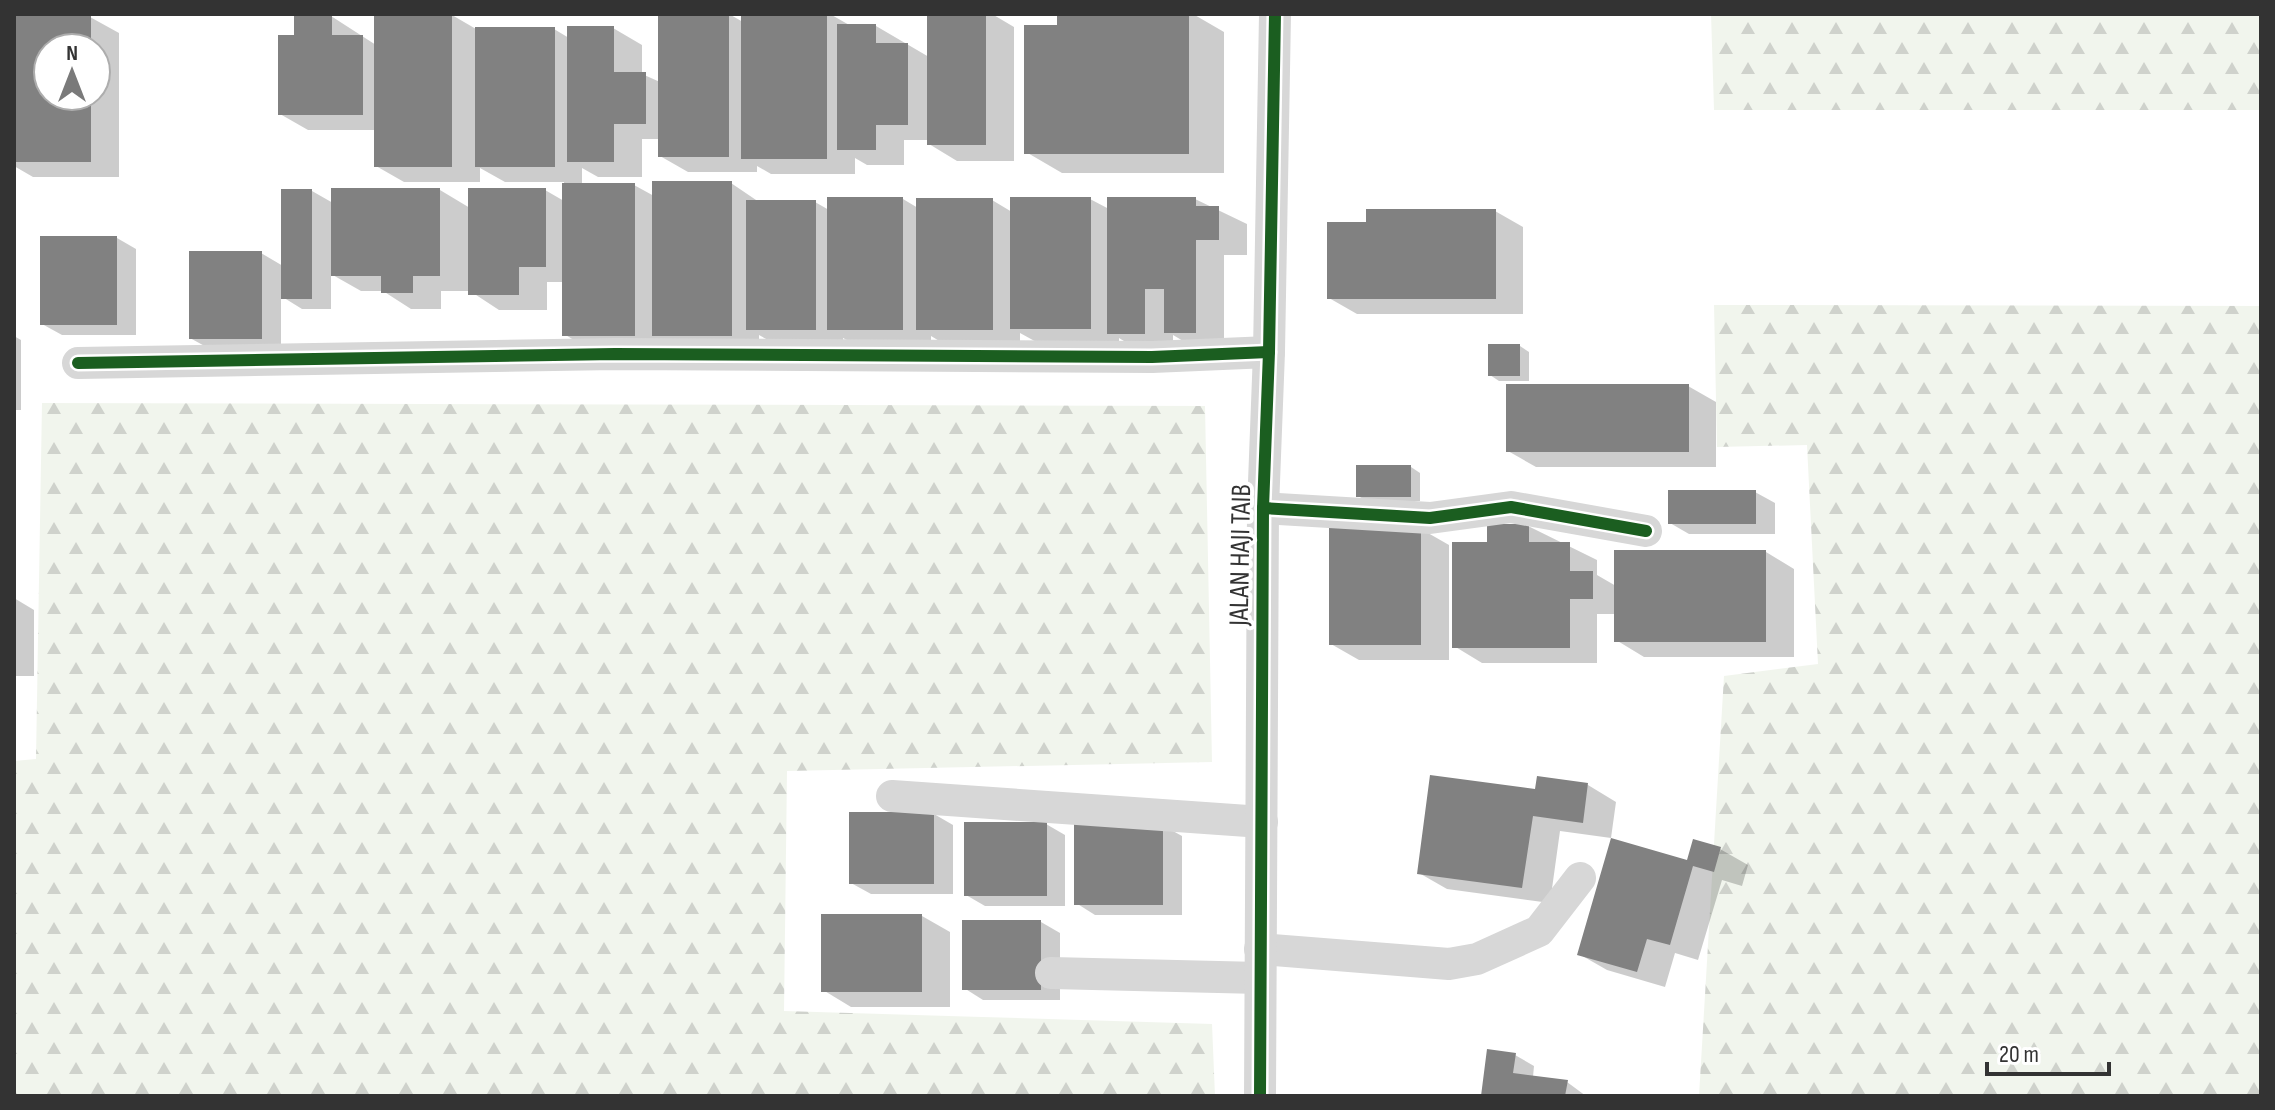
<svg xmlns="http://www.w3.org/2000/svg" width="2275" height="1110" viewBox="0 0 2275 1110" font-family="'Sofia Sans Condensed',sans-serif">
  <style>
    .forest { fill: url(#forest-firs) }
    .shadow { fill: #0003; fill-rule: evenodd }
    .building { fill: #818181 }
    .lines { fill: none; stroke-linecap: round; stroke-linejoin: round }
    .street { stroke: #d7d7d7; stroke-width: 32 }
    .cycleway-casing { stroke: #fff; stroke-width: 17 }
    .cycleway { stroke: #1b5e20; stroke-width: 12 }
    .labels { text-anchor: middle; stroke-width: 8; stroke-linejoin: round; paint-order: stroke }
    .street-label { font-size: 28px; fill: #333; stroke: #fff }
  </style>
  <defs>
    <pattern id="forest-firs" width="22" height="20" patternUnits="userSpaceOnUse" patternTransform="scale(2)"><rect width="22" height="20" fill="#f1f5ed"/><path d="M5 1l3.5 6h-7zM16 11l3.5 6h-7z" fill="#cfd2cc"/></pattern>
  </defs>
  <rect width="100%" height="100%" fill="#fff"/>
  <g class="forest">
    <polygon points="1711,14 2261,14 2261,110 1714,110"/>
    <polygon points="1714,305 2261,306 2261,1096 1699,1096 1724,676 1818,664 1807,445 1717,447"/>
    <polygon points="42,403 1205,406 1212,762 787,771 784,1011 1212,1024 1215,1096 14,1096 14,761 36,759"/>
  </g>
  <g class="shadow">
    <polygon points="660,14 729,14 743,22 743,14 830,14 851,26 876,26 929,57 929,14 992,14 1014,27 1014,161 957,161 929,144 929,140 904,140 904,165 867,165 855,158 855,174 771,174 757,166 757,172 688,172 660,156 660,139 642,139 642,177 598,177 582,168 582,185 634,185 654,196 731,183 759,202 815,202 829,210 903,199 918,208 992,200 1012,212 1090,199 1109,209 1195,199 1247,224 1247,255 1224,255 1224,348 1195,348 1173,335 1173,349 1137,349 1119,338 1119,344 1040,344 1020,333 1020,345 946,345 931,336 931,345 857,345 843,338 843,345 777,345 759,335 759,351 592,351 564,334 564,282 547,282 547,310 499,310 470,291 441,291 441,309 411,309 383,291 361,291 331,274 331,309 302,309 281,296 281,349 210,349 190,338 261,253 283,266 312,191 333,203 440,190 470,208 545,190 564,201 564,182 505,182 480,168 480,182 404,182 376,166 376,130 308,130 280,114 296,37 331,16 376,45 452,15 476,29 554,29 569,38 613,28 642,45 642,74 660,82"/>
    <polygon points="1059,14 1193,14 1224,32 1224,173 1062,173 1026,152 1059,27"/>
    <path d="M14,17H90L119,33V177H33L14,166ZM48,48H96V96H48Z"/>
    <polygon points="1495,211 1523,227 1523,314 1357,314 1329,298 1368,224"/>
    <polygon points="117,238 136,249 136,335 62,335 42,324"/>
    <polygon points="14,336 21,340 21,410 14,410"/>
    <polygon points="1520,346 1529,352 1529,381 1499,381 1490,375"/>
    <polygon points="1688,386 1716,402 1716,467 1536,467 1508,451"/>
    <polygon points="1411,467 1420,473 1420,501 1367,501 1358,496"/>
    <polygon points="1755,492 1775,503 1775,534 1689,534 1670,523"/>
    <polygon points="1528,526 1597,560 1597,575 1616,586 1766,552 1794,569 1794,657 1644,657 1616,640 1616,614 1597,614 1597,663 1482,663 1454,646 1489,544"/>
    <polygon points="1421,529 1449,545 1449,660 1359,660 1331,644"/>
    <polygon points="14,598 34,610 34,676 14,676"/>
    <polygon points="1538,778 1588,785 1616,802 1611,838 1560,831 1550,903 1447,889 1419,873 1536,791"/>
    <polygon points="934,814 953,825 953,894 871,894 851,883"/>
    <polygon points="1046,824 1065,835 1065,906 985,906 966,895"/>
    <polygon points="1162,825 1182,836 1182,915 1095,915 1076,903"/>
    <polygon points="1720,849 1748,865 1742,886 1722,880 1698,960 1675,953 1665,987 1607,970 1579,954 1689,862"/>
    <polygon points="922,916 950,932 950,1007 851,1007 823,990"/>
    <polygon points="1041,922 1060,933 1060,1000 983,1000 964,988"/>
    <polygon points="1515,1055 1534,1066 1533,1077 1567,1082 1586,1096 1483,1096"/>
  </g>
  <g class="building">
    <polygon points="294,14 332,14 332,35 363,35 363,115 278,115 278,35 294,35"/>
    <rect x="374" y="14" width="78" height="153"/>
    <rect x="658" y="14" width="71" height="143"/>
    <rect x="741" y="14" width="86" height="145"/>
    <rect x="927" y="14" width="59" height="131"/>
    <polygon points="1057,14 1189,14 1189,154 1024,154 1024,25 1057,25"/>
    <polygon points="14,15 91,15 91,48 48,48 48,96 91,96 91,162 14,162"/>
    <polygon points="837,24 876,24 876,43 908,43 908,125 876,125 876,150 837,150"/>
    <polygon points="567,26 614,26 614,72 646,72 646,124 614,124 614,162 567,162"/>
    <rect x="475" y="27" width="80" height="140"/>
    <rect x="652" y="181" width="80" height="155"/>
    <rect x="562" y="183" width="73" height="153"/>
    <polygon points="331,188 440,188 440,276 413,276 413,293 381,293 381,276 331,276"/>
    <polygon points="468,188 546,188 546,267 519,267 519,295 468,295"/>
    <rect x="281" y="189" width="31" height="110"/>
    <rect x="827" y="197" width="76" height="133"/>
    <rect x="1010" y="197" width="81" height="132"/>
    <polygon points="1107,197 1196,197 1196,206 1219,206 1219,240 1196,240 1196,333 1164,333 1164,289 1145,289 1145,334 1107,334"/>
    <rect x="916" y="198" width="77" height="132"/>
    <rect x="746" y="200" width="70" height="130"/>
    <polygon points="1366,209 1496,209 1496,299 1327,299 1327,222 1366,222"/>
    <rect x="40" y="236" width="77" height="89"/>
    <rect x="189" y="251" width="73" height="88"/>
    <rect x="1488" y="344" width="32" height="32"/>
    <rect x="1506" y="384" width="183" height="68"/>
    <rect x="1356" y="465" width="55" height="32"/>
    <rect x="1668" y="490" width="88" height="34"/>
    <polygon points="1487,524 1529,524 1529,542 1570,542 1570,571 1593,571 1593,599 1570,599 1570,648 1452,648 1452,542 1487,542"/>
    <rect x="1329" y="527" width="92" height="118"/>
    <rect x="1614" y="550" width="152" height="92"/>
    <polygon points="1430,775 1535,789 1537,776 1588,783 1583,823 1533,816 1522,888 1417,874"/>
    <rect x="849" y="812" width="85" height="72"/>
    <rect x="964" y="822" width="83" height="74"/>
    <rect x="1074" y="823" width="89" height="82"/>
    <polygon points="1611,838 1687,860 1693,839 1721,847 1714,872 1693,866 1670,945 1647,939 1637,972 1577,955"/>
    <rect x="821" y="914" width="101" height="78"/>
    <rect x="962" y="920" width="79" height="70"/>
    <polygon points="1487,1049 1516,1053 1513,1073 1568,1080 1565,1096 1481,1096"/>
  </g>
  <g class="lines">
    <g class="street">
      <polyline points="78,363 615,354 1152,357 1269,352"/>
      <polyline points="1263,508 1430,518 1511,507 1646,531"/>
      <polyline points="892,796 1262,822"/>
      <polyline points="1260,949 1449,964 1477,959 1539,931 1580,878"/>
      <polyline points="1051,973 1260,978"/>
      <polyline points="1260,1096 1263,508 1269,352 1275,14"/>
    </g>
    <g class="cycleway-casing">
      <g id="cycleway">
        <polyline points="78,363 615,354 1152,357 1269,352"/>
        <polyline points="1263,508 1430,518 1511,507 1646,531"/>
        <polyline points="1260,1096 1263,508 1269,352 1275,14"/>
      </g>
    </g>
    <use href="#cycleway" class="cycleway"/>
  </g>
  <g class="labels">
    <g class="street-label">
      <text transform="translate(1239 555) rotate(-89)" y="10">JALAN HAJI TAIB</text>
    </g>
  </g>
  <rect width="2275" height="1110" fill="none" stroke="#333333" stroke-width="32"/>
  <g transform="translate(72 72)"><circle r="38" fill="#ffffff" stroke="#adadad" stroke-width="2"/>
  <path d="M0-6L14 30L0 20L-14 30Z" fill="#7a7a7a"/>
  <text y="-12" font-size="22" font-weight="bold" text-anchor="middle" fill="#333333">N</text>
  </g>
  <path d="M1987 1062v12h122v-12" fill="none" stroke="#333333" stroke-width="4"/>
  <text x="1999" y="1062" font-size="24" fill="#333333" stroke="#ffffff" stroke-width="6" paint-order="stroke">20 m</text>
</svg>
